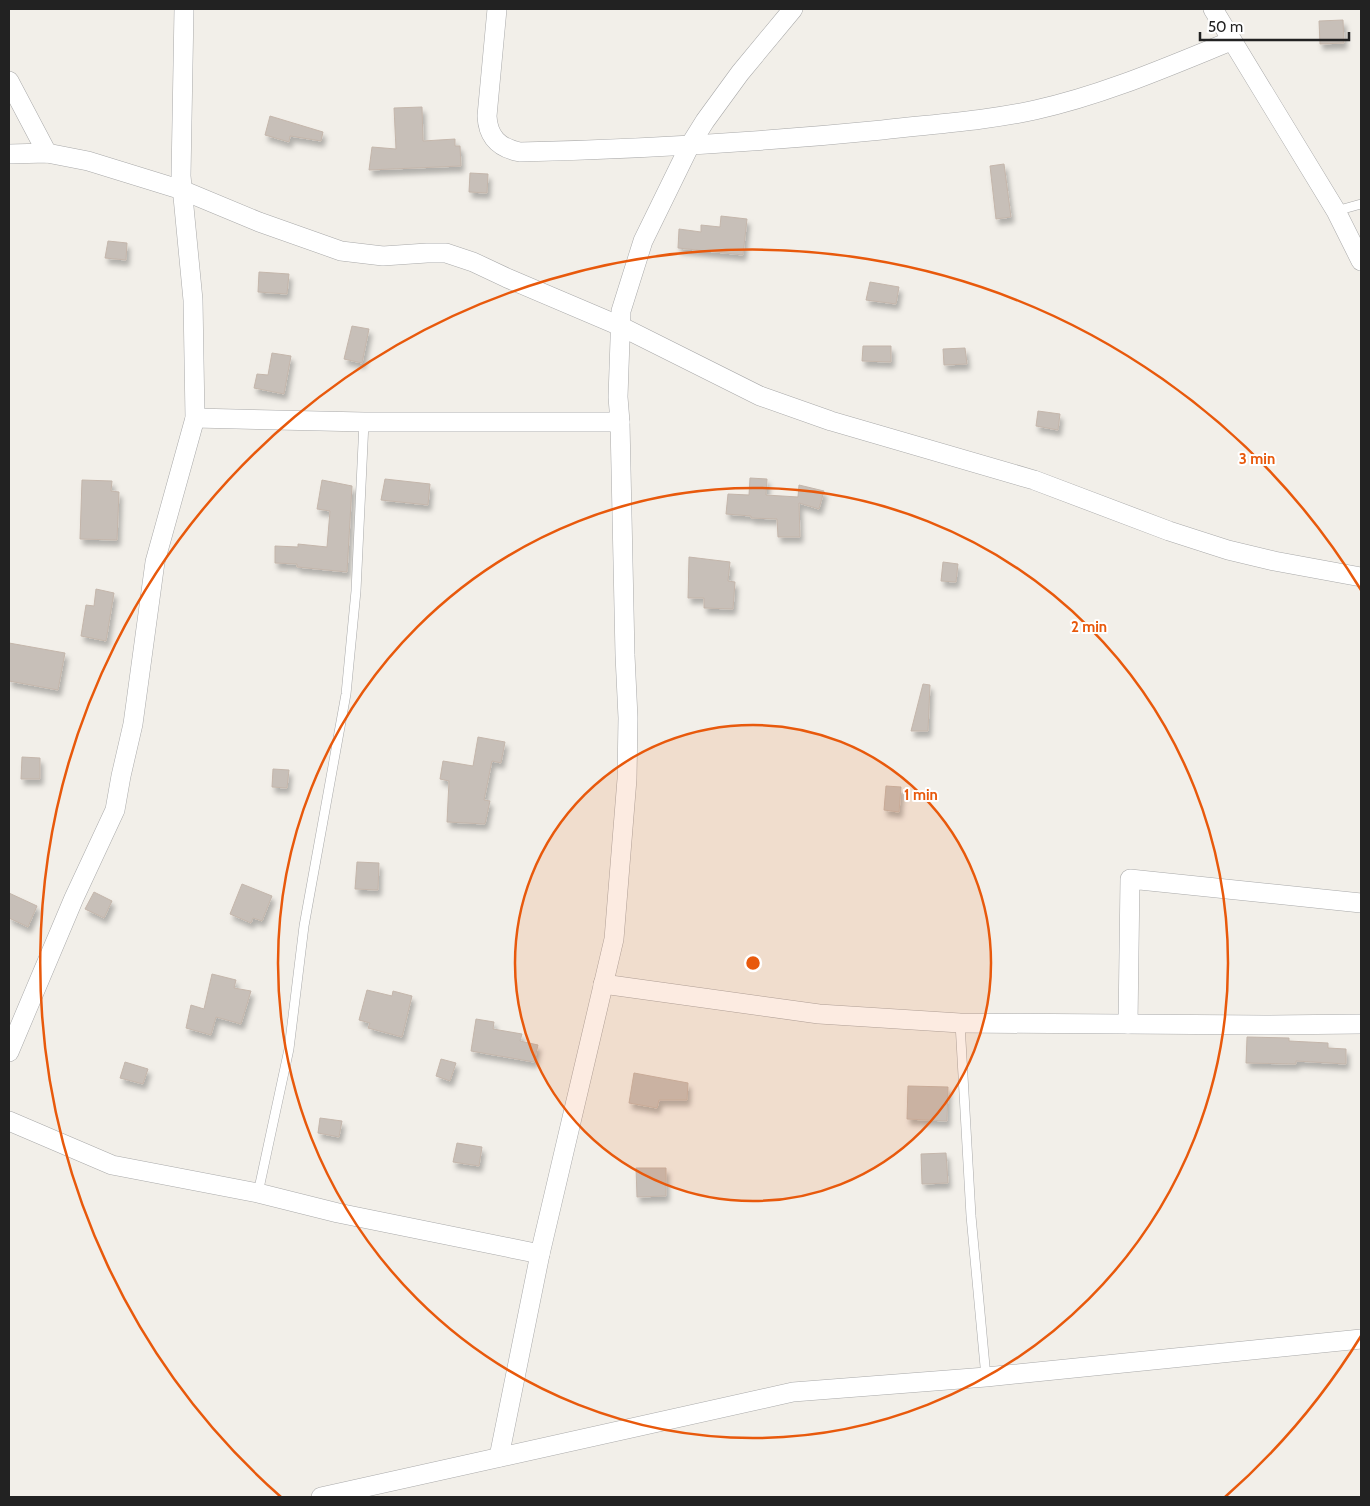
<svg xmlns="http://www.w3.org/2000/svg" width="1370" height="1506" viewBox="0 0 1370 1506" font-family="Cabin,sans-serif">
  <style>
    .building { fill: #c7bfb8; stroke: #c4b6ab; filter: url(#shadow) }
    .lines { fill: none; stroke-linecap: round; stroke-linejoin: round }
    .service-casing { stroke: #a9a9a9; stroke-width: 10 }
    .minor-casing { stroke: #a9a9a9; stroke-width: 20 }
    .service { stroke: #fff; stroke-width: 9 }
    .minor { stroke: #fff; stroke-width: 19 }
    .ring { fill: none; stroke: #e8590c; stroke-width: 2.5 }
    .centre { fill: #e8590c; stroke: #fff; stroke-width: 2.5 }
    .ring-label { font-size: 15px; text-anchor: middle; font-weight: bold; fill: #e8590c; stroke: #fff; stroke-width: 4; stroke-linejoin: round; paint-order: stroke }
  </style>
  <defs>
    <filter id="shadow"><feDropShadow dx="3" dy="5.5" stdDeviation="2.5" flood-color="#0004"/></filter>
  </defs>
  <rect width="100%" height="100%" fill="#f2efe9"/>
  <g class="building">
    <polygon points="1343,20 1344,43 1320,44 1319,21"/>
    <polygon points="422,107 423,141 455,139 455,146 460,146 461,166 369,170 372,147 396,149 394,108"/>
    <polygon points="270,116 323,132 321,141 290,136 289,142 265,135"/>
    <polygon points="1004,164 1011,217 996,219 990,166"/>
    <polygon points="470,173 488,174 487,193 469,192"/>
    <polygon points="721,216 747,219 743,255 678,248 679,229 701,232 701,225 720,227"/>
    <polygon points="108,241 127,243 126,260 105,258"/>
    <polygon points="259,272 289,274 287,294 258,292"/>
    <polygon points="870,282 899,287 896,304 866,300"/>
    <polygon points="352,326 369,329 362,363 344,359"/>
    <polygon points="863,346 891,346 891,362 862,361"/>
    <polygon points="965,348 967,364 944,365 943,349"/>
    <polygon points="272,353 291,356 284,394 254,388 257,374 268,375"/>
    <polygon points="1038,411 1060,414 1058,430 1036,426"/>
    <polygon points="750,478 767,479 766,495 798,497 799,485 824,491 819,509 799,503 800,537 778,537 777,519 751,518 751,516 726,514 728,494 749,495"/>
    <polygon points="385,479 430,484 428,505 381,500"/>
    <polygon points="82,480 112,481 111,491 119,492 117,540 80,539"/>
    <polygon points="322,480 352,486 347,572 297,567 297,564 275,563 275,546 298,547 298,544 327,547 330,511 317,509"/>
    <polygon points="689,557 730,562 728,581 735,582 733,609 704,608 704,598 688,598"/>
    <polygon points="943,562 958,564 956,582 941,581"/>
    <polygon points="96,589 114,593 106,641 81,636 86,605 94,606"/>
    <polygon points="9,643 65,653 58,690 9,681"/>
    <polygon points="923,684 930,685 928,731 911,731"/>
    <polygon points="478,737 505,742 501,763 492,761 484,800 490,801 485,824 447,822 449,781 440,779 443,761 473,766"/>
    <polygon points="22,757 40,758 40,779 21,779"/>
    <polygon points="273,769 289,770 287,788 272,787"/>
    <polygon points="886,786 901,787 899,812 884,810"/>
    <polygon points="357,862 379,863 378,890 355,889"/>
    <polygon points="242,884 272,896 262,921 253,918 251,923 230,914"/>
    <polygon points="94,892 112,901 104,918 85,909"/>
    <polygon points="9,893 37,906 28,927 9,918"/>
    <polygon points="212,974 236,980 234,988 251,991 241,1024 216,1017 211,1035 186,1028 191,1005 204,1009"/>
    <polygon points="367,990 392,996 393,991 412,996 402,1037 368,1028 370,1023 359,1020"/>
    <polygon points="476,1019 494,1022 493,1029 522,1034 520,1041 538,1045 534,1062 471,1051"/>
    <polygon points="1247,1037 1289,1038 1289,1041 1328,1043 1328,1048 1346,1049 1346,1064 1296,1061 1296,1064 1246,1063"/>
    <polygon points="441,1059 456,1063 450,1081 436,1076"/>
    <polygon points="125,1062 148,1069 143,1084 120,1078"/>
    <polygon points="634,1073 688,1083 687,1100 659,1100 657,1108 629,1103"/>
    <polygon points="908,1086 948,1087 947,1121 907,1119"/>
    <polygon points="320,1118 342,1121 339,1137 318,1133"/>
    <polygon points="457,1143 482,1147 479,1166 453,1162"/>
    <polygon points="946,1153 948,1183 922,1184 921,1154"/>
    <polygon points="636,1168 666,1168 666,1196 637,1197"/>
  </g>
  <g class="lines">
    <g class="service-casing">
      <g id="service">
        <polyline points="1336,211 1361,204"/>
        <polyline points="960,1023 971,1216 986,1377"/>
        <polyline points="258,1193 289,1049 304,926 346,694 356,591 364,422"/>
      </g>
    </g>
    <g class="minor-casing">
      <g id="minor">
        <path d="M497,9L487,116C488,137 499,148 520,152C640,149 762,142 882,130C933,124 985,121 1035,110C1103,95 1167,67 1231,41"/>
        <polyline points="1213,9 1336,211 1361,261"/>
        <polyline points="9,81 47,153"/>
        <polyline points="9,154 47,153 88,161 182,190 259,222 341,251 383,256 427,253 446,253 473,262 507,278 620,326 760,396 831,421 1034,480 1169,531 1228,550 1274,561 1361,577"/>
        <polyline points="195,418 364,422 620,422"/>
        <polyline points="603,984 819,1014 960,1023 1264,1025 1361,1024"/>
        <polyline points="1128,1024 1130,879 1361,903"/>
        <polyline points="9,1052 74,898 115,810 121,776 133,724 155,562 195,418 193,300 181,176 184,9"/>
        <polyline points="9,1121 112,1165 258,1193 338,1213 540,1254"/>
        <polyline points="499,1457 540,1254 614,939 627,779 628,718 625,655 620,422 618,397 621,311 643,241 690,145 705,121 740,73 793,9"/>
        <polyline points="321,1497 793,1392 986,1377 1361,1339"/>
      </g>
    </g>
    <use href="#service" class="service"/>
    <use href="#minor" class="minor"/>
  </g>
  <circle cx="753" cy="963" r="238" fill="#e8590c" fill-opacity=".12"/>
  <g class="ring">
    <circle cx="753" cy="963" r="238"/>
    <circle cx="753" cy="963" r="475"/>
    <path d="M1361 1336A713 713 0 0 1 1225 1497M281 1497A713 713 0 1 1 1361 590"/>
  </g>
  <circle cx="753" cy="963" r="8" class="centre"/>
  <g class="ring-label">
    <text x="1257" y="464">3 min</text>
    <text x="1089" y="632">2 min</text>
    <text x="921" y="800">1 min</text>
  </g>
  <rect width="1370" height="1506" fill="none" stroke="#222222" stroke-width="20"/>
  <path d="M1200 32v8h149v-8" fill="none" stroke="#222222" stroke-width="2.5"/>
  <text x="1208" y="32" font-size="15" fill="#222222" stroke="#ffffff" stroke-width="4" paint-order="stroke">50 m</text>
</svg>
